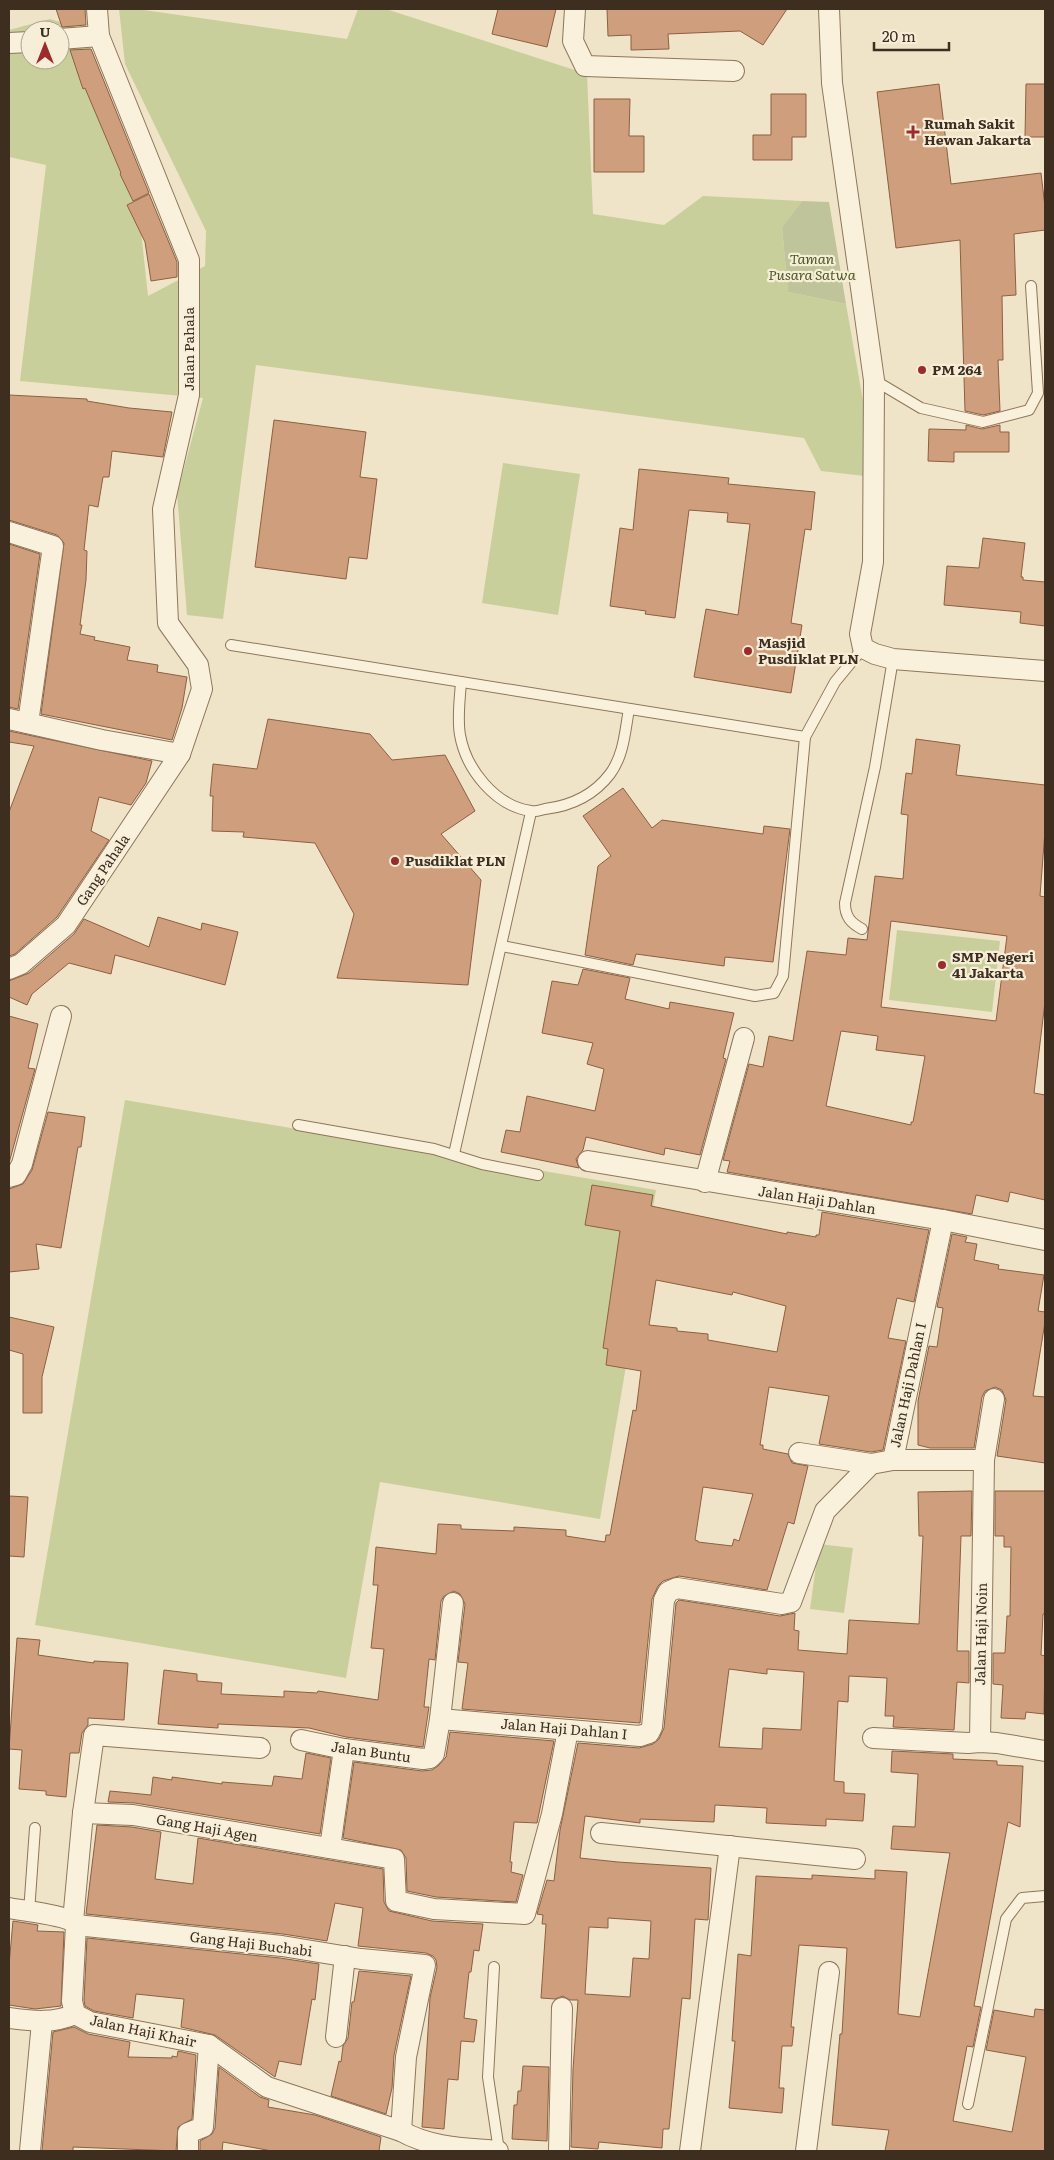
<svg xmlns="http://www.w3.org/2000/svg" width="1054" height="2160" viewBox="0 0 1054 2160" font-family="Literata,serif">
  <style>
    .green { fill: #c9cf9b; fill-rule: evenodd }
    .cemetery { fill: #bfc49a }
    .building { fill: #cf9f7d; stroke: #8d5f41; fill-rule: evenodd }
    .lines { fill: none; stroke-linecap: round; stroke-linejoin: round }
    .lane-casing { stroke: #8d765c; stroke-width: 12 }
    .street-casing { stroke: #8d765c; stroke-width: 22 }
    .lane { stroke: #faf1dc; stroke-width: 10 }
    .street { stroke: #faf1dc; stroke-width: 20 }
    .poi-dot { fill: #9e2a2b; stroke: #f7eed8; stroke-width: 2 }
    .labels { text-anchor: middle; stroke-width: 4.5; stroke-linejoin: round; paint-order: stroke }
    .poi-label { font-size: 14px; font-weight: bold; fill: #3d2e20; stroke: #f7eed8; text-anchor: start }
    .park-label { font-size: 14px; font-style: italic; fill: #4d5a26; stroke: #f7eed8 }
    .street-label { font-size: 14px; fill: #3d2e20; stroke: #f7eed8 }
  </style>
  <rect width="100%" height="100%" fill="#f0e4c8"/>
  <g class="green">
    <path d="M119,9H137L347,39L358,9H386L587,74L593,214L664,225L703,196L802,201L782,227L788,292L846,304L865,412L873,477L821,471L804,438L256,365L223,619L187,615L177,494L203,398L20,381L46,165L9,157V30L50,19L84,29L102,90L134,165L148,296L205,266L206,231L125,64ZM30,30H60V60H30Z"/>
    <polygon points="503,463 580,474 558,615 482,603"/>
    <polygon points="897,930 1000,941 992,1012 889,1000"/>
    <polygon points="125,1100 656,1190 600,1519 380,1482 346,1678 35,1625"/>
    <polygon points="819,1544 853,1548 844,1613 810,1609"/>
  </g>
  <polygon class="cemetery" points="802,201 829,202 846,304 788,292 782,227"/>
  <g class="building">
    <polygon points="56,9 85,9 86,25 62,27"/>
    <polygon points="498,9 556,9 547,47 492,34"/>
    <polygon points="607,9 787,9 763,45 740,31 668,34 669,49 631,50 631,35 608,36"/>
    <polygon points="91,49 149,193 133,201 120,174 121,173 85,88 83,89 70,50"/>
    <polygon points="939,84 951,184 1041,173 1045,207 1045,230 1014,234 1016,295 1002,296 1003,360 998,360 1000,411 983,415 965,411 960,240 896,248 877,92"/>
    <polygon points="1026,84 1045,84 1045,137 1025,137"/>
    <polygon points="771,94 806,94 806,137 792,137 792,160 753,160 753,135 771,135"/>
    <polygon points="594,99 630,99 629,136 644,136 644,172 594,172"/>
    <polygon points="149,194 177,262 177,277 151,281 145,242 127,205"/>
    <polygon points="9,395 87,399 87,401 129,408 172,412 163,457 112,451 109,477 103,477 98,507 89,505 84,550 87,551 86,580 80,625 82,625 80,634 95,637 94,640 130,647 127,660 158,665 157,672 187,677 182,708 172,740 41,714 64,543 57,535 9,520"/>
    <polygon points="274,420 366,432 360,477 377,479 367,559 349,557 346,579 255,567"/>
    <polygon points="966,425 982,429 1000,425 1000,432 1009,432 1009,452 954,452 954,462 928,461 929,429 966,430"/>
    <polygon points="639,469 729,478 728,484 815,492 811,530 805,529 791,623 802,625 791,693 694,677 706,609 738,615 750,524 727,522 728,513 689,510 675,618 645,614 646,611 610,606 620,528 633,530"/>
    <polygon points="983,538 1025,543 1021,577 1023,577 1023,580 1045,582 1045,626 1020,623 1021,612 944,605 947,566 979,568"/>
    <polygon points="9,544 40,554 18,709 9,707"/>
    <polygon points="268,719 370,734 392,760 445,755 475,811 441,834 481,880 468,985 337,978 354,914 315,843 243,837 244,832 212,831 213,796 210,796 213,764 257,769"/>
    <polygon points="9,731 152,761 146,783 131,805 99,797 91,831 109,840 57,917 15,954 9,956 9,812 34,746 9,742"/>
    <path d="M916,739L960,745L956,775L1045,785V831L1040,896L1045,897V1002L1034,1093L1045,1095V1200L1010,1192L1008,1202L976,1195L972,1214L727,1172L730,1161L723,1160L749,1064L763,1067L769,1036L793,1041L807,951L846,955L848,938L867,940L875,876L903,879L908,815L901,814L906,773L912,774ZM891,921L1007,936L996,1021L881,1007ZM841,1031L878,1036L876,1050L925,1056L913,1122H911V1125L826,1106Z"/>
    <polygon points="623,788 652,828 662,820 763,834 764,826 790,829 773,962 725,957 724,966 636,954 633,965 585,955 598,866 611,856 583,816"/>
    <polygon points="158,917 201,930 202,923 238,932 225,985 115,955 111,974 69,963 32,994 27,1005 9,997 9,981 29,973 74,934 84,919 149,947"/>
    <polygon points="583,969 630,978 625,999 669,1009 670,1002 734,1013 723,1058 726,1059 700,1155 665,1148 664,1155 586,1137 583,1150 576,1159 579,1168 501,1152 506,1130 520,1132 527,1096 595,1111 604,1069 587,1064 593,1043 542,1033 552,981 578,985"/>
    <polygon points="9,1016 38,1024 28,1068 35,1069 9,1163"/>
    <polygon points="48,1112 85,1117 81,1147 78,1147 61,1248 36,1244 39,1269 9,1272 9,1189 23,1184 32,1170"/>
    <path d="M592,1185L653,1195L651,1206L787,1234V1232L816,1237V1235H819L822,1212L929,1230L914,1302L897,1298L888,1338L906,1341L883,1450L871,1452L819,1444L829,1396L769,1387L760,1445H763V1449L788,1454L792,1463L808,1466L794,1524L788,1522L767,1590L679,1576L663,1581L658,1586L652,1599L640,1723L462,1709L468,1663L458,1662L465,1604L460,1594L454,1591L444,1596L441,1601L435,1660L429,1659L424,1707H429L423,1747L346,1737L309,1728L218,1724V1728L158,1724L164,1670L197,1674V1681L222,1683L221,1694L284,1697V1691L317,1693L318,1691L378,1700L384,1649L371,1648L378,1585H373L376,1547L436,1554L438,1524L461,1525V1529L514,1531V1527L566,1530V1536L605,1542L606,1535H610L633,1410L636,1411L641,1371L606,1365L608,1349L603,1348L620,1231L585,1225ZM656,1280L732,1295L733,1292L786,1306L777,1352L708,1340V1334L677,1331V1328L649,1325ZM703,1487L753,1494L739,1541L734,1539L732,1546L698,1542V1541L695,1540Z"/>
    <polygon points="952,1234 967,1237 965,1242 977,1244 974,1260 999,1265 998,1269 1044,1275 1038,1311 1045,1312 1045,1322 1033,1396 1045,1397 1045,1463 997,1456 1006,1400 1002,1390 995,1387 985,1391 982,1397 974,1448 930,1448 918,1445 918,1401 929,1346 937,1347 943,1308 937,1307"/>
    <polygon points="9,1317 54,1327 42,1377 42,1413 23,1413 23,1354 9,1350"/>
    <path d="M972,1491L971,1536H961L957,1651H969V1683L957,1682L954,1730L893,1727L894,1716H885L887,1678L849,1676L848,1702L838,1701L834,1781L844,1782V1793L865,1794L863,1821L826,1819V1826L766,1823L767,1808L715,1805L714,1822L640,1819V1823L585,1816L580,1858L618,1862L711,1868L708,1920L695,1919L690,1999L682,1998L669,2129H663L662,2148L599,2142L598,2149L571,2147L573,2069L578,2000H570L563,1996L555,1999L541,1998L546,1924H542L543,1915L537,1914L547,1880L554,1881L560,1830L578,1743L639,1748L653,1744L659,1739L664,1728L676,1603L679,1600L780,1616L795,1613L794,1630L799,1631L798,1650L847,1654L849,1620L919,1624L923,1536H919L918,1492ZM729,1669L767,1674V1669L804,1672L801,1730L763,1728L762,1749L719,1747ZM608,1918L651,1921L649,1959L633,1958L630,1997L585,1994L589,1927L608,1928Z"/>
    <polygon points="995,1491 1045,1491 1045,1614 1043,1614 1041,1655 1045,1656 1044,1714 1026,1712 1025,1719 1001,1718 1003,1685 993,1684 993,1653 1005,1653 1007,1616 1010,1616 1011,1547 1004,1547 1004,1536 995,1536"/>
    <polygon points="9,1496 28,1497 24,1557 9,1556"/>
    <polygon points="17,1638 40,1640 38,1655 94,1663 94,1661 128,1663 124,1720 88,1718 88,1725 82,1733 79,1753 70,1753 66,1797 46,1795 46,1791 19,1789 22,1750 9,1749"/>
    <polygon points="450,1732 554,1741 537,1823 514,1822 510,1862 512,1862 511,1872 523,1875 516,1902 436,1897 407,1891 406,1858 401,1850 343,1838 354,1762 422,1771 432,1770 438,1766 446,1757"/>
    <polygon points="892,1751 953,1754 953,1759 997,1761 997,1765 1023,1766 1020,1827 1008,1822 974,2006 981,2007 973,2047 967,2046 953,2121 1012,2132 1026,2057 986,2050 994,2010 1034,2017 1035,2009 1045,2010 1045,2151 885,2151 889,2130 832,2125 840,2034 842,2034 847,1948 799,1945 791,2027 794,2027 792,2046 782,2046 779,2088 784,2088 782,2113 729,2108 735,2041 732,2041 738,1954 751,1956 756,1876 812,1879 812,1875 875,1879 875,1870 907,1872 898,2014 920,2017 950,1853 891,1849 893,1826 915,1827 918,1774 891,1772"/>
    <polygon points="306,1753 331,1758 320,1834 135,1803 108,1802 110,1791 151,1795 153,1777 172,1780 172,1777 222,1784 222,1782 272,1786 274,1776 302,1779"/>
    <polygon points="97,1825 132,1827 161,1832 155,1879 193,1884 198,1838 383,1869 384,1902 389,1911 432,1921 483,1924 479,1951 474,1950 471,1972 469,1972 464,2018 477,2020 474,2042 461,2041 458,2080 448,2079 444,2129 422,2127 430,1998 437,1967 436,1960 433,1956 426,1953 358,1946 363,1908 335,1903 327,1941 283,1934 86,1914"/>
    <polygon points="13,1921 38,1925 37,1931 64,1932 61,2006 35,2009 9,2005 9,1965"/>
    <polygon points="87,1938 280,1958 319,1964 315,2000 312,1999 301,2065 279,2061 275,2077 215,2035 181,2027 184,1999 136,1994 133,2018 94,2011 85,2006 84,2000"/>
    <polygon points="359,1971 411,1976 394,2055 392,2088 386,2114 331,2096 339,2061 341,2062 343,2046 348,2038 352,2002 354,2002"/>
    <polygon points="74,2027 88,2034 130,2042 128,2057 172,2058 172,2056 177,2057 178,2051 196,2055 192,2119 178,2127 176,2151 73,2147 73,2151 42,2151 53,2032"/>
    <polygon points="523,2066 549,2067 547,2141 512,2139 514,2105 517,2105 518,2091 521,2091"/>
    <polygon points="219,2067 260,2097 269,2100 268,2107 315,2115 381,2137 379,2151 272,2151 223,2142 222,2151 200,2151 200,2141 212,2134 215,2128"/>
  </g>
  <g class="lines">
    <g class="lane-casing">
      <g id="lane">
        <polyline points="874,380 921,408 983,422 1029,410 1038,393 1031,286"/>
        <polyline points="231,645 805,737 835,682 863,648"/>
        <path d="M461,682C460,698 457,718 460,735C466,769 495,806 531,811C535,812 541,810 545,809C570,806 594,795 610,774C624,755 625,731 629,709"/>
        <path d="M862,929C851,923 845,917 845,903L875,767L893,659"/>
        <polyline points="502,946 755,996 774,993 783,976 805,737"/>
        <polyline points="298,1125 434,1149 482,1164 538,1175"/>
        <polyline points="454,1154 531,812"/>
        <polyline points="29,1912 35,1828"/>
        <polyline points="494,1967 488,2077 499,2151"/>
        <polyline points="968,2104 1006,1919 1022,1898 1045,1896"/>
      </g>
    </g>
    <g class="street-casing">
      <g id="street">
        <polyline points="575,9 573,41 585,66 734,71"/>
        <polyline points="829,9 832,83 874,380 873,562 860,634 863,648 875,654 893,659 1045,671"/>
        <polyline points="60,39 99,36"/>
        <polyline points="9,43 30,42"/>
        <polyline points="9,532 53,546 28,723"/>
        <polyline points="9,719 102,740 180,754"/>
        <polyline points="9,969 21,964 66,925 180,754 202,689 198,665 168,623 163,509 189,395 189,260 99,36 97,9"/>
        <polyline points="588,1161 943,1220 1045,1240"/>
        <polyline points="9,1177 16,1175 22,1164 61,1016"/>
        <polyline points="705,1182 744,1038"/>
        <polyline points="799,1453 871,1464"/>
        <polyline points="893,1460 943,1220"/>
        <polyline points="440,1719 640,1736 649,1733 652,1727 664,1600 668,1592 677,1588 782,1604 791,1602 825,1511 871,1464 893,1460 984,1460"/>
        <polyline points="873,1738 968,1743 980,1742 997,1743 1045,1751"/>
        <polyline points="301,1740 344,1749 423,1759 430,1758 434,1754 440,1719 453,1603"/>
        <polyline points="980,1742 984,1460 994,1399"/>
        <polyline points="83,1813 133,1815 394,1859 396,1901 434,1909 525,1914 552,1814 568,1730"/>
        <polyline points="601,1833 855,1859"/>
        <polyline points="330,1848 344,1749"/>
        <path d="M9,1908C23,1911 69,1915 76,1925L72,2001L75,2014L90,2022L209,2045L267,2087L401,2131C431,2148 465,2148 498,2151"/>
        <polyline points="73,1921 83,1813 94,1735 260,1748"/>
        <polyline points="76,1925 282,1946 361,1959 425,1965 406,2057 401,2131"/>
        <path d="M9,2018C32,2021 53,2024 75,2014"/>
        <polyline points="336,2037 345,1956"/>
        <polyline points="30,2151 42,2022"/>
        <polyline points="188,2151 188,2133 203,2127 209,2045"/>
        <polyline points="559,2151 562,2008"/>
        <polyline points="690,2151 730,1846"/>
        <polyline points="806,2151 829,1972"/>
      </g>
    </g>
    <use href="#lane" class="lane"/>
    <use href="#street" class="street"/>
  </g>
  <g class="poi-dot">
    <path d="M910.5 124.5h5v5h5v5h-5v5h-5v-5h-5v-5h5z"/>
    <circle cx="922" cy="370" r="5"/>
    <circle cx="748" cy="651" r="5"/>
    <circle cx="395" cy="861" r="5"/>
    <circle cx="942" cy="965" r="5"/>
  </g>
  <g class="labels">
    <g class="poi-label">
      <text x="924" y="129">Rumah Sakit<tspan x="924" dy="16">Hewan Jakarta</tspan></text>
      <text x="932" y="375">PM 264</text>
      <text x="758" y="648">Masjid<tspan x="758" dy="16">Pusdiklat PLN</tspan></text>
      <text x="405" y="866">Pusdiklat PLN</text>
      <text x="952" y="962">SMP Negeri<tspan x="952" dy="16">41 Jakarta</tspan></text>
    </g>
    <g class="park-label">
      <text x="812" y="264">Taman<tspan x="812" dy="16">Pusara Satwa</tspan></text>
    </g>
    <g class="street-label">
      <text transform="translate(189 349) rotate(-90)" y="5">Jalan Pahala</text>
      <text transform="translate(103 870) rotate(-56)" y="5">Gang Pahala</text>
      <text transform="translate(817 1200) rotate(9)" y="5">Jalan Haji Dahlan</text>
      <text transform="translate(908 1385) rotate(-78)" y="5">Jalan Haji Dahlan I</text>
      <text transform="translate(981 1634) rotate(-89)" y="5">Jalan Haji Noin</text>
      <text transform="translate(564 1729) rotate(5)" y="5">Jalan Haji Dahlan I</text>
      <text transform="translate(371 1752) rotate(8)" y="5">Jalan Buntu</text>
      <text transform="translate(207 1828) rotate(10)" y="5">Gang Haji Agen</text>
      <text transform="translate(251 1944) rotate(7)" y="5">Gang Haji Buchabi</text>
      <text transform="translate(143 2031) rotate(12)" y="5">Jalan Haji Khair</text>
    </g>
  </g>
  <rect width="1054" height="2160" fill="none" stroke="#3d2e20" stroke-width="20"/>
  <g transform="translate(45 45)"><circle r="24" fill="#f7eed8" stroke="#ada18e"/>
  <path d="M0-4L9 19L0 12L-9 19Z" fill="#9e2a2b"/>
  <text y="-8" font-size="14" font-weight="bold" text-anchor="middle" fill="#3d2e20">U</text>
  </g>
  <path d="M874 42v8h75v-8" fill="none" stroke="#3d2e20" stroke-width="2.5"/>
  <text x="882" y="42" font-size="15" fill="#3d2e20" stroke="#f7eed8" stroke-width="4" paint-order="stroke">20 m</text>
</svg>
